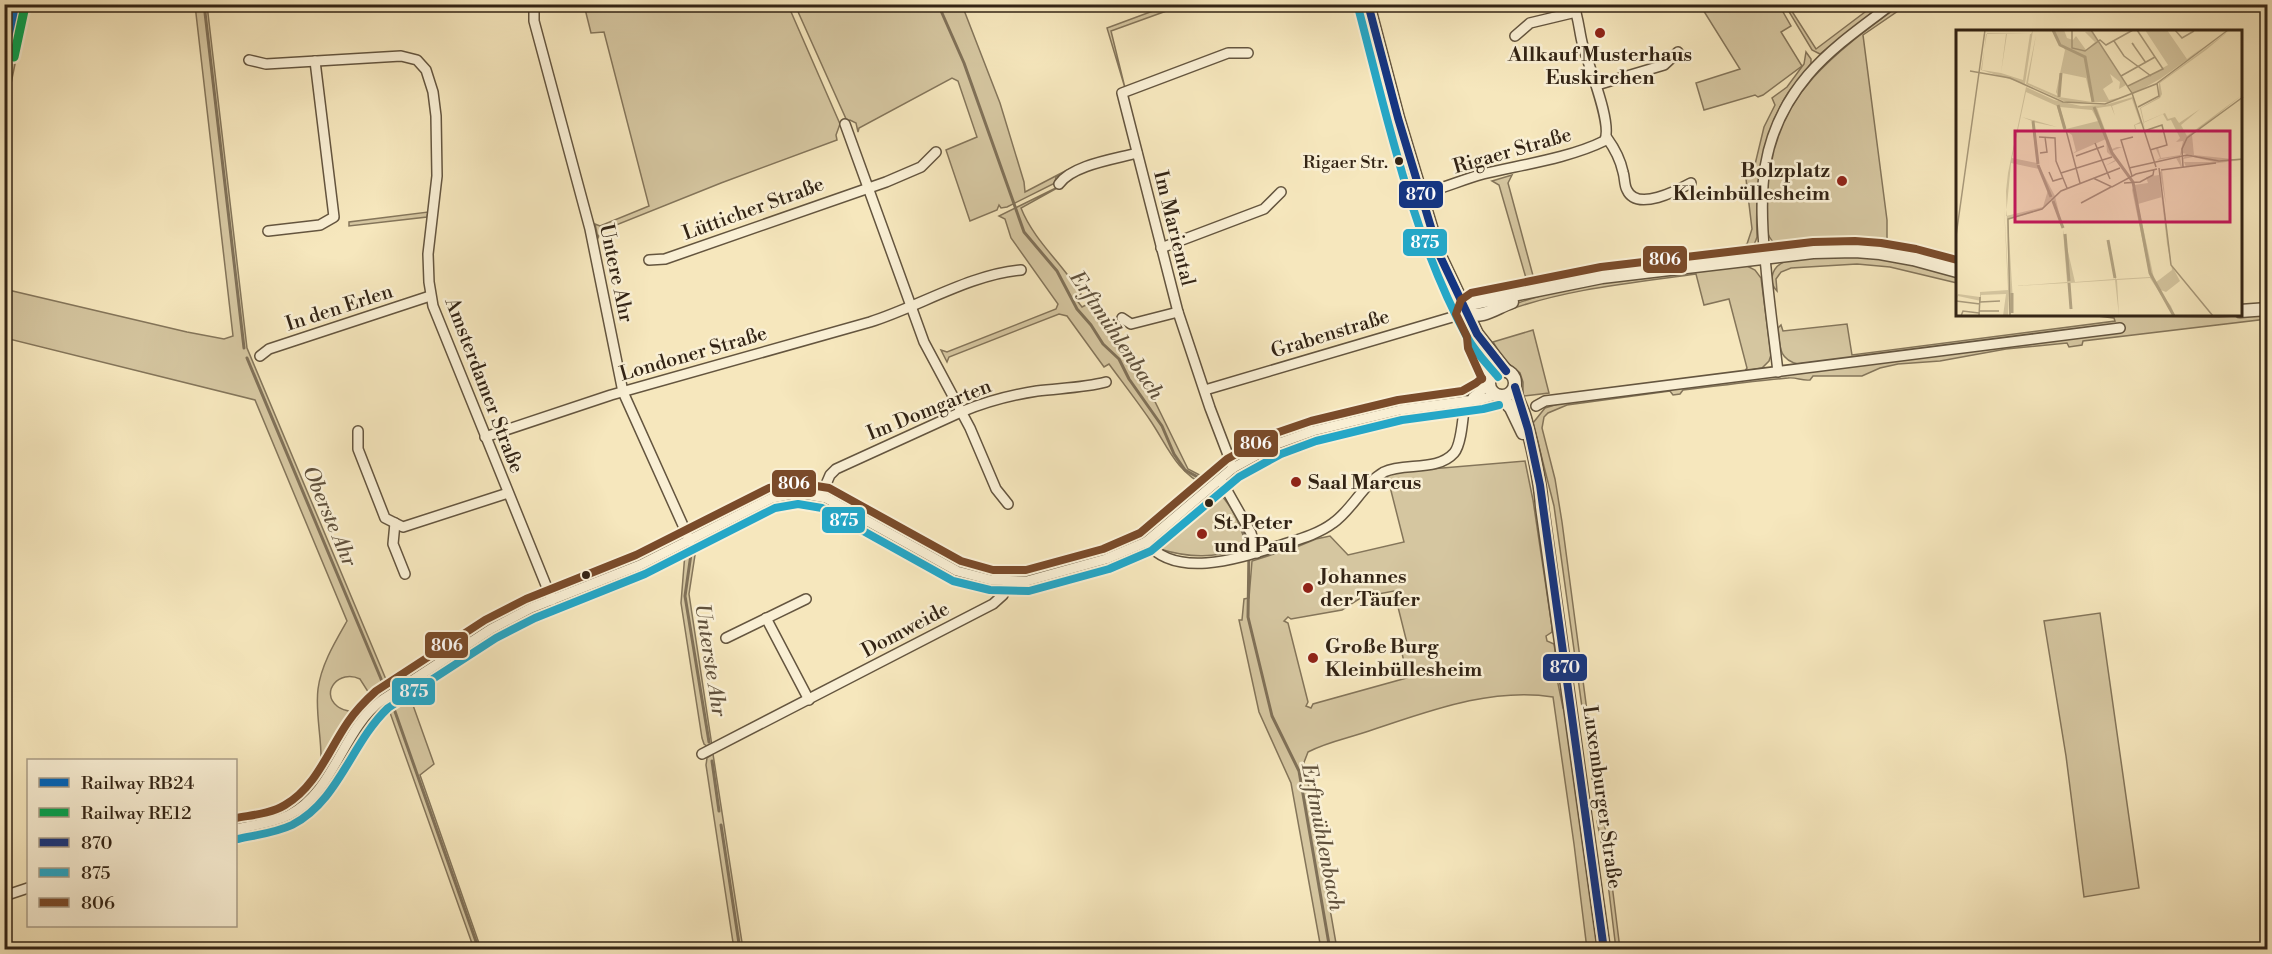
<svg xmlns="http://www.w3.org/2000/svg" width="2272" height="954" viewBox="0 0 2272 954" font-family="'Libre Bodoni',serif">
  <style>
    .green { fill: #d5c6a0; stroke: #84755a; stroke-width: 1.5; fill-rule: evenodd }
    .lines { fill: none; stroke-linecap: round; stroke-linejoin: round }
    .stream { stroke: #807158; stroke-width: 3 }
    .minor-casing { stroke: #64553f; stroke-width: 12 }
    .tertiary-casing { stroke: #64553f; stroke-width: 15 }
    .minor { stroke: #f9efd4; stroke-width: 9 }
    .tertiary { stroke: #f9efd4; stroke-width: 12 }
    .bus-1-casing { stroke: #f9efd4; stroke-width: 12 }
    .bus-2-casing { stroke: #f9efd4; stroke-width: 12 }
    .bus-3-casing { stroke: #f9efd4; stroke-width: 12 }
    .bus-1 { stroke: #143582; stroke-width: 8 }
    .bus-2 { stroke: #25a7c7; stroke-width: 8 }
    .bus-3 { stroke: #7a4b2a; stroke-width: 8 }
    .rail-1-casing { stroke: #f9efd4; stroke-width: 14 }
    .rail-2-casing { stroke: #f9efd4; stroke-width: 14 }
    .rail-1 { stroke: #0065bd; stroke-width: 9 }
    .rail-2 { stroke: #00a651; stroke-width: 9 }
    .poi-dot { fill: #8f2418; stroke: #f9efd4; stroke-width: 2 }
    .bus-dot { fill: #332415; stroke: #f9efd4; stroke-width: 2 }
    .labels { text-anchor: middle; stroke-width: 5; stroke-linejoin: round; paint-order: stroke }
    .bus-label { font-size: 18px; fill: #332415; stroke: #f9efd4; text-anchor: end }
    .poi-label { font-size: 20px; font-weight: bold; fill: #332415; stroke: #f9efd4; text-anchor: start }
    .street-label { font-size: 20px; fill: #332415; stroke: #f9efd4 }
    .water-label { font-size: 21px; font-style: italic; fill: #60513c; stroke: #f9efd4 }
    .inset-river { fill: none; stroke: #b4a584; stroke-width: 3 }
    .inset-road { fill: none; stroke: #a8997a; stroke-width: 1.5 }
    .view { fill: #c2185b; fill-opacity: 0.15; stroke: #c2185b; stroke-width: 3 }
    .inset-edge { fill: none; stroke: #332415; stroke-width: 3 }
    .line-badge { stroke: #f9efd4; stroke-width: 2 }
    .badge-label { font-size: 16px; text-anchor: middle; font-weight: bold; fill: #fff }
  </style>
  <rect width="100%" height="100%" fill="#f6e7bd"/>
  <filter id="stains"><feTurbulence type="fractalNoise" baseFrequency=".00333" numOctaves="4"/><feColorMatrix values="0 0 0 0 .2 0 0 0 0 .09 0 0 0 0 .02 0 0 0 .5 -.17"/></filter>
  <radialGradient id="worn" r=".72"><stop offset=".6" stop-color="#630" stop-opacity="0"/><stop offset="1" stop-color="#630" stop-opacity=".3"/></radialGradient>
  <g class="green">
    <polygon points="20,5 27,5 5,113 5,80"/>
    <path d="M195,5H207L247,348L390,689L378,697L372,698L360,679C339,669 320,692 337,706C342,711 350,710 355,714V718C336,752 319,797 281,813C267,819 251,822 236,825V820C266,812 297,809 314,779C318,774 321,769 321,763C322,738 315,713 318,689C321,665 335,642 347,621L255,400L5,338L4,289L187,332L224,339L233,336Z"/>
    <polygon points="584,5 788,5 840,124 836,135 837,140 721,183 601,231 598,238 595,224 600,226 649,206 604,32 591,33"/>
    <polygon points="795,5 962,5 1000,103 1024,182 1025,192 1073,167 1056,177 1055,183 1007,207 1001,208 999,205 997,210 970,221 946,150 977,137 958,81 952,78 859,128 858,132 856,123 850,120 847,121"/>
    <polygon points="1169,5 1183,5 1111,31 1125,88 1107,28"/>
    <polygon points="1700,5 1779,5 1791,26 1781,32 1802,66 1763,95 1758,97 1755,95 1704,110 1696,83 1740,69"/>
    <polygon points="1785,5 1788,5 1816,49 1873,6 1873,12 1820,54 1812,50"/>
    <path d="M1900,5H1913L1907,9L1904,7L1863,35L1887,220V243L1957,261V266L1786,249C1765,243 1765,226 1766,209C1767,196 1766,184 1768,172C1780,91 1839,50 1900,5Z"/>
    <path d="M1806,52L1811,59V63C1805,74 1795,83 1788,93C1760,138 1755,185 1757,237C1754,247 1750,252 1739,256L1534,283L1529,285L1528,288L1495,293L1528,285L1499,185L1492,181L1512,175L1508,183L1535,283L1565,275L1733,253L1747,244L1752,229L1746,179L1752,177L1764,127L1775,105L1772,98L1787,87L1804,64Z"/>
    <path d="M1066,183L1021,208C1034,241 1063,264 1081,294L1075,298L1082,307L1088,304L1137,365L1188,469L1211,481L1206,486C1176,472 1167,445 1150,420C1137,401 1123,383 1109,364L1104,367L1067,316L1059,314L949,357L947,362L941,350L947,352L1056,309L1058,304L1011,238L1005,219L999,216Z"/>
    <polygon points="428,212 427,217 349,226 349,222"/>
    <path d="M1815,257H1861L1887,259L1957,276V283L1890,267L1857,264L1791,268L1781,272L1776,279L1777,291C1773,287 1771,283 1772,277C1775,257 1800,259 1815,257Z"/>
    <path d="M1745,265L1755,270L1761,278L1771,355L1769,361L1762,368L1745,371L1747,368L1729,299L1704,305L1696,274C1631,283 1565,289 1503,312C1513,303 1527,300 1540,296C1606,276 1677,273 1745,265Z"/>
    <path d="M2267,314V319L2083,341L2082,345L2069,347L2067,343L2006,349L1940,361L1898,364L1880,368L1862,376H1813L1810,380C1801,381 1797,377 1788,378C1752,381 1718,386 1683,390L1680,394L1673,395L1670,391L1567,405L1548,413L1544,417L1542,428L1555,479L1562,522L1596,779H1592L1554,506L1533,423L1545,408L1558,404L2117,332L2123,325L1798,364C1778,359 1780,346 1778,328L1781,325L1783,331L1847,324L1852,355L2115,321L2114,318L2089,315L2219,317Z"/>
    <polygon points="1533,330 1549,393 1523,396 1523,382 1520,373 1504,360 1493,342"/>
    <path d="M1525,461L1533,500L1552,627V632L1546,636L1547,641L1554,644L1558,671L1556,674L1563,708H1566L1599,949H1587L1574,844L1553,697C1490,687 1427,712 1369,731C1349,738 1327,742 1308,752L1303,765L1306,771L1337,949H1321L1291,783L1259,712L1239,620H1242L1244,599L1249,598L1252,561L1299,546L1316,539L1330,536L1348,555L1404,542L1387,475L1395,472ZM1394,591L1408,647L1402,653L1406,672L1410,677L1313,704L1311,708L1306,706L1308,702L1288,623L1284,621L1288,617L1291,619L1342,610L1362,597Z"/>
    <path d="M1217,491C1232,505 1243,529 1246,549C1213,557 1192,559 1160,549L1157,541Z"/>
    <polygon points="697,542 689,594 712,746 708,747 704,744 702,738 681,603 685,553 688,546"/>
    <polygon points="2100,613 2139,888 2084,897 2066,756 2044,621"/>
    <path d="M415,683L419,684L404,694L405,696L409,694L434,764L420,775L481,949H474L388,707C346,731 341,789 306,814C287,828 258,831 236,838V834C257,829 283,826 301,813C331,792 340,754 361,726C376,708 396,696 415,683Z"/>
    <polygon points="713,754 743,949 734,949 706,765 707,758"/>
    <polygon points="1604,820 1620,949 1616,949 1606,867 1597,821"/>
  </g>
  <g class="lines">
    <g class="stream">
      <polyline points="204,4 244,348"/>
      <polyline points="938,4 964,63 1024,232 1057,271 1077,309 1091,325 1103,344 1119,359 1129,379 1162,426 1174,454 1185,470 1219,489 1226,497"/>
      <polyline points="247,358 384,686"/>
      <polyline points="1242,527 1249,549 1248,617 1272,716 1299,771 1330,950"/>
      <polyline points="692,547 685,596 709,742"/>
      <polyline points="392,703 479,950"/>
      <polyline points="712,761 719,811"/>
      <polyline points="721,825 740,950"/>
    </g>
    <g class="minor-casing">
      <g id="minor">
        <polyline points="534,4 534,21 590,229 623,392 690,541"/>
        <polyline points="1515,36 1530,23 1576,12"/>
        <polyline points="249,60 266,64 401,56 417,60 426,70 433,92 436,116 437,176 428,254 429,282 433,306 552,600"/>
        <polyline points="1597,85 1664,65 1678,52"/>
        <polyline points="845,124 924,342 970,428 996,489 1008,504"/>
        <path d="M1607,138C1615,149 1620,158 1623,172C1625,178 1624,185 1627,190C1637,212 1678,190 1691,183"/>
        <path d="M1059,184C1072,165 1115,159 1137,153"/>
        <path d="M1420,194C1442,189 1461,180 1483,174C1520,165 1570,158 1604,141C1614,127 1588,64 1583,46C1579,32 1579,18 1573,4"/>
        <polyline points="268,231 320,225 334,217 315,61"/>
        <polyline points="1161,248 1264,209 1281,192"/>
        <polyline points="649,260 665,259 886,182 921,167 936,152"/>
        <polyline points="1122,318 1131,324 1178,312"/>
        <polyline points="260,356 269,349 430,296"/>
        <path d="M1778,372C1774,337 1769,302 1766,268C1758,194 1758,134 1808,75C1832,47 1863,26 1892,4"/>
        <polyline points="1205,390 1466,313"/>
        <polyline points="1473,397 1489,385"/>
        <polyline points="1536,406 1545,401 2120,328"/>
        <polyline points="358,431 358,449 385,518 403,527 508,493"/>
        <path d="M485,437L611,395L870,322C918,307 971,274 1021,270"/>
        <polyline points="1233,468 1210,408 1178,312 1122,93 1228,53 1248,53"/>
        <polyline points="1221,480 1251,533 1257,553"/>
        <path d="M821,496L830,475L836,469L961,412C985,402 1011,395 1037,391C1060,388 1083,388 1106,382"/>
        <polyline points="395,523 393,544 405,574"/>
        <path d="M1146,542C1176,580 1240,558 1278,546C1296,540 1317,535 1333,523C1352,510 1363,484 1384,472C1404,462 1437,472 1454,453C1462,444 1463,414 1465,401"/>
        <polyline points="766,618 809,700"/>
        <polyline points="726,638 806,599"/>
        <polyline points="702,754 993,604 1003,595 1009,581"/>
        <path d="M236,829C253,825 273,823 289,815C335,791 342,730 382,700L491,629L531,608L640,565L772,498L798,493L826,498L957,571L991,580L1027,581L1106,559L1146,542L1233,468L1277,444L1313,431L1400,410L1482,399L1496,395"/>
        <polyline points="4,896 28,888"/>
      </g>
    </g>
    <g class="tertiary-casing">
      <g id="tertiary">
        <polyline points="1368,4 1398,118 1439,254 1477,334 1506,371"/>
        <polyline points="2240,311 2268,309"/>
        <polyline points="1466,313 1470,306 1474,303 1602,277 1813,252 1855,251 1880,253 1913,259 1957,271"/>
        <path d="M1466,313C1484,319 1495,308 1512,302"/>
        <polyline points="1478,342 1492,376"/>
        <circle cx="1502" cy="383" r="13"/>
        <path d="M1515,387C1516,399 1522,407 1525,418C1533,448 1540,477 1542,507L1604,950"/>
        <polyline points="1500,396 1511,408 1523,433"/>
      </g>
    </g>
    <use href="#minor" class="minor"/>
    <use href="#tertiary" class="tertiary"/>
    <g class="bus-1-casing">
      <g id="bus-1">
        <polyline points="1368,4 1398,118 1439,254 1477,334 1506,371"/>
        <polyline points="1515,387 1528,429 1540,485 1604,950"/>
      </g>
    </g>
    <g class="bus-2-casing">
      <g id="bus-2">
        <path d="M1358,7C1387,117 1412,236 1467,337C1475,352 1488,365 1498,377"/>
        <path d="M238,839C256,835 275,833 292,825C339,801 351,743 388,708L496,638L535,618L645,574L775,508L798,504L822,508L953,581L990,590L1029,591L1109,569L1151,551L1239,477L1281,454L1316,441L1402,420L1483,409L1499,405"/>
      </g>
    </g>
    <g class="bus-3-casing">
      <g id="bus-3">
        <polyline points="1482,379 1468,348 1467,337 1456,314 1461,300 1471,293 1601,267 1813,242 1855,241 1881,243 1916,249 1957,260"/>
        <path d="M236,818C251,815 270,814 285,805C316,787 328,751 348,722C356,710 366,700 376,691L485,620L526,599L636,555L769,488L798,483L829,488L961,561L993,570H1026L1103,549L1140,533L1227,459L1273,434L1311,421L1398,400L1462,391L1476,383L1482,378"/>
      </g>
    </g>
    <use href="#bus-1" class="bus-1"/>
    <use href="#bus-2" class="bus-2"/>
    <use href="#bus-3" class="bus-3"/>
    <g class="rail-1-casing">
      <polyline id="rail-1" points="4,53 15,4"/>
    </g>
    <g class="rail-2-casing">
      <polyline id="rail-2" points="14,57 25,6"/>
    </g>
    <use href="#rail-1" class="rail-1"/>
    <use href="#rail-2" class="rail-2"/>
  </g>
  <g class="poi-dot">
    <circle cx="1600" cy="33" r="6"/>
    <circle cx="1842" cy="181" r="6"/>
    <circle cx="1296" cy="482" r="6"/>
    <circle cx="1202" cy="534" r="6"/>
    <circle cx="1308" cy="588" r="6"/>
    <circle cx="1313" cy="658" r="6"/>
  </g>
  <g class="bus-dot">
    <circle cx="1399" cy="161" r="5"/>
    <circle cx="1209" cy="503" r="5"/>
    <circle cx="586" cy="575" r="5"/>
  </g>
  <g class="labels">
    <g class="bus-label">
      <text x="1388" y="168">Rigaer Str.</text>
    </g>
    <g class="poi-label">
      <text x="1600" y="61" text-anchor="middle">Allkauf Musterhaus<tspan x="1600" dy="23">Euskirchen</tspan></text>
      <text x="1830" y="177" text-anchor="end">Bolzplatz<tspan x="1830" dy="23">Kleinbüllesheim</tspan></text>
      <text x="1308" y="489">Saal Marcus</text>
      <text x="1214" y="529">St. Peter<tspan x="1214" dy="23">und Paul</tspan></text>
      <text x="1320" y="583">Johannes<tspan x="1320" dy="23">der Täufer</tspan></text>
      <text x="1325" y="653">Große Burg<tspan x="1325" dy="23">Kleinbüllesheim</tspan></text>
    </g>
    <g class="street-label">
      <text transform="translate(1512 150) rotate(-16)" y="7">Rigaer Straße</text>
      <text transform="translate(753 208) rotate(-20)" y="7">Lütticher Straße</text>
      <text transform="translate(1175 228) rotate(76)" y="7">Im Mariental</text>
      <text transform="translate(617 273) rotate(78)" y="7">Untere Ahr</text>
      <text transform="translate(339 307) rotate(-18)" y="7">In den Erlen</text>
      <text transform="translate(1330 333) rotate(-17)" y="7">Grabenstraße</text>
      <text transform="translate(693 353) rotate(-16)" y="7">Londoner Straße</text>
      <text transform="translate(485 385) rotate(69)" y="7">Amsterdamer Straße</text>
      <text transform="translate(929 409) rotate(-22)" y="7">Im Domgarten</text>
      <text transform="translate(905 629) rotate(-28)" y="7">Domweide</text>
      <text transform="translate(1603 797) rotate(82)" y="7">Luxemburger Straße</text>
    </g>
    <g class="water-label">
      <text transform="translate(1117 335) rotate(56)" y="7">Erftmühlenbach</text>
      <text transform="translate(330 516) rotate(67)" y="7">Oberste Ahr</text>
      <text transform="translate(711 660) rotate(81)" y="7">Unterste Ahr</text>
      <text transform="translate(1323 837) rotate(79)" y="7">Erftmühlenbach</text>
    </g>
  </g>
  <g transform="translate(1956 30)">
    <rect width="286" height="286" fill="#f6e7bd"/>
    <path d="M77,0L69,54L25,40L31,3L75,4ZM30,4H50L45,43L26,40ZM51,4H74L67,50L45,43ZM96,0H108L111,8L117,10L120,6L130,20L139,12L129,2L135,1L170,55L163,59L164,52L154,44L157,52L147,59L153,70L175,65L152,72H110L70,54L80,5L72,53L102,66L100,62L109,20ZM106,43L130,48L136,72L103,67ZM189,0H211L231,29L247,17L235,27L204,49L177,64L173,56L212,35ZM274,0L250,20L204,53L206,64L204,68L185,78L188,92L209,83L212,89L219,87L223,93L244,79L225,95L231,106L286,65L236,105L238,125L286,130L206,140L210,175L204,142L207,140L225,137L220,128L201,131L224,127L226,137H230L228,132H258L237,127L227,129L229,126H238L262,131L280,130H258L226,123L224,126L201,130L204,128L200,119L202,118L205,128L224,125L227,111L220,112L224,108L215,90L211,91L207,84L187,93L189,99L184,78L203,67V53ZM70,57L98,70L125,76L149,75L177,67L186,93L179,95L180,99L164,104L166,110L164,104L179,99L178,95L184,92L176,69L156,76L159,86L155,76L141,78L156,119L161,117H166L156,121L173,148L160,131L149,136L159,130L151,122L150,109L116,124L120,121L116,105L107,99L101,76L70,62L56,128L81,133L76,91L66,87L101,97L77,92L82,134L99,166L107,199L95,169L87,179L52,190L57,271L54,286L50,161L52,143ZM104,77L136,80L142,91L110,99ZM55,133L83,139L92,160L87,177L50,186ZM203,145L211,214L215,234L224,251L210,262L202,259L215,276L219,286L194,248L161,250L163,286L159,250L114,253L115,281L112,253L58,256L111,252L107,200L119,252L159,249L152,208L160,249L194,247L176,160L178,155L192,153L190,147ZM206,167L216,240L199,253L182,174ZM48,176L53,261L52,286H47L50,264L25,265V271L2,266L0,270L2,264L24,267V262L52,260Z" fill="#d5c6a0" fill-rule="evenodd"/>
    <path class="inset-river" d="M97,0L104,15L129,27L137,72M103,67L105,43M102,75L109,99M138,77L156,123L177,152L194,243L218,286M77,91L82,134M82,135L95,167M97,171L107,198M109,204L113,251M152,210L159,248M113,253L115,279M56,283V263"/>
    <path class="inset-road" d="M116,0V18L129,21L144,10L150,15L177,0M135,0L176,63L200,137M219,0L226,8L238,1M158,11L168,26L195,46M178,15L176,13L190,33M14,41L54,48L107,72L149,74L200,54L272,0M165,46L199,27M172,56L207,39L181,0M182,77L203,66L201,53M110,100L124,153M188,101L206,95L211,115L194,120M83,107L99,108L100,131L111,158M139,113L154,149M84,123L91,122L89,107M120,126L148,116M227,137L226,119L231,108L287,67M173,138L231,125L263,131L287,129M203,138L215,235L257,286M205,140L260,133M93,142L97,151L107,148M105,143L156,127M176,146L165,110L177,107M137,148L156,157L180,144L201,139M168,153L184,152L197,145L198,139M125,173L155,157M0,206L29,0M0,271L24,274M24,272L44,271M23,281H43M5,286L7,281L23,283M23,286L24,267M54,286L52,189L86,179L105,161L164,138"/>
    <path class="view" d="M59,101H274V192H59Z"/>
    <rect width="286" height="286" class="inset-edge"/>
  </g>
  <g class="line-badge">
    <rect x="1398" y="180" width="46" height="29" rx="6" fill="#143582"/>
    <rect x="1402" y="228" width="46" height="29" rx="6" fill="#25a7c7"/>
    <rect x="1642" y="245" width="46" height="29" rx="6" fill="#7a4b2a"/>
    <rect x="1233" y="429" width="46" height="29" rx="6" fill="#7a4b2a"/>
    <rect x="771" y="469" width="46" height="29" rx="6" fill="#7a4b2a"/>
    <rect x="821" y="506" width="45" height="28" rx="6" fill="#25a7c7"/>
    <rect x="424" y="631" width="45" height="28" rx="6" fill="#7a4b2a"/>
    <rect x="1542" y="653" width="46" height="29" rx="6" fill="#143582"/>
    <rect x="391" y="677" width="45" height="29" rx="6" fill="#25a7c7"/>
  </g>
  <g class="badge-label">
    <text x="1421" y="200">870</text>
    <text x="1425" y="248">875</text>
    <text x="1665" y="265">806</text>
    <text x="1256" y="449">806</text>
    <text x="794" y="489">806</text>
    <text x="844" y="526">875</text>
    <text x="447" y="651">806</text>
    <text x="1565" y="673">870</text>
    <text x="414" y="697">875</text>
  </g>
  <rect width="2272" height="954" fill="none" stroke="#f6e7bd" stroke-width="24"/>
  <rect x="6" y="6" width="2260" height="942" fill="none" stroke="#332415" stroke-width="3"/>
  <rect x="12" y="12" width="2248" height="930" fill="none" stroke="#332415" stroke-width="1.5"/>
  <rect x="27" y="759" width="210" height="168" fill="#f9efd4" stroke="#aa9e88" stroke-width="1.5"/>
  <rect x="39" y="778" width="30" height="9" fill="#0065bd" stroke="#aa9e88" stroke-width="1.5"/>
  <text x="81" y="789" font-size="18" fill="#332415">Railway RB24</text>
  <rect x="39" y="808" width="30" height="9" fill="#00a651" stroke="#aa9e88" stroke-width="1.5"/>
  <text x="81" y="819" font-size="18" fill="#332415">Railway RE12</text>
  <rect x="39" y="838" width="30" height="9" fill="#143582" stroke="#aa9e88" stroke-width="1.5"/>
  <text x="81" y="849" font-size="18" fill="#332415">870</text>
  <rect x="39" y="868" width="30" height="9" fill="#25a7c7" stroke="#aa9e88" stroke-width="1.5"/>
  <text x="81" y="879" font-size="18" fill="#332415">875</text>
  <rect x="39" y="898" width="30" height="9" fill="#7a4b2a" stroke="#aa9e88" stroke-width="1.5"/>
  <text x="81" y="909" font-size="18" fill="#332415">806</text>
  <rect width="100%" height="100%" filter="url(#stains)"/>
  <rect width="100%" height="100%" fill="url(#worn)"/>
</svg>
